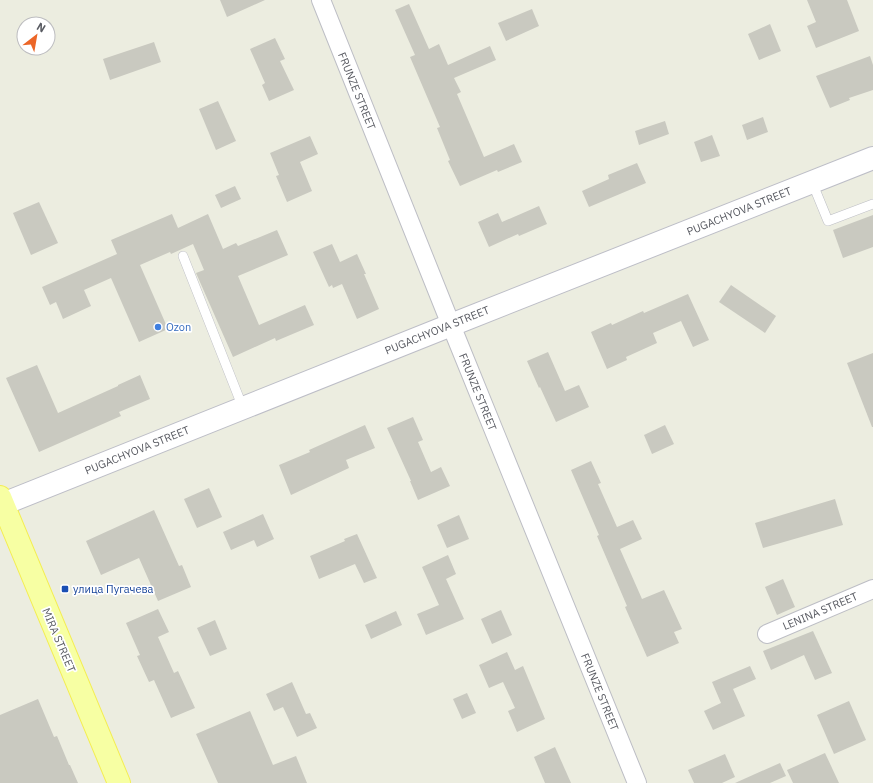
<svg xmlns="http://www.w3.org/2000/svg" width="873" height="783" viewBox="0 0 873 783" font-family="'IBM Plex Sans',sans-serif">
  <style>
    .building { fill: #c9c9c0 }
    .lines { fill: none; stroke-linecap: round; stroke-linejoin: round }
    .lane-casing { stroke: #bdbec5; stroke-width: 10 }
    .street-casing { stroke: #bdbec5; stroke-width: 20 }
    .secondary-casing { stroke: #bdbec7; stroke-width: 24 }
    .primary-casing { stroke: #f4ee52; stroke-width: 24 }
    .lane { stroke: #fff; stroke-width: 9 }
    .street { stroke: #fff; stroke-width: 18 }
    .secondary { stroke: #fff; stroke-width: 22 }
    .primary { stroke: #f7ffa3; stroke-width: 22 }
    .shop-dot { fill: #3f7fe0; stroke: #fff; stroke-width: 1.5 }
    .transit-dot { fill: #1a4fb4; stroke: #fff; stroke-width: 1.5 }
    .labels { text-anchor: middle; stroke-width: 3.5; stroke-linejoin: round; paint-order: stroke }
    .street-label { font-size: 11px; fill: #595b62; stroke: #fff }
    .shop-label { font-size: 11px; fill: #366cbe; stroke: #fff; text-anchor: start }
    .transit-label { font-size: 11px; fill: #164399; stroke: #fff; text-anchor: start }
  </style>
  <rect width="100%" height="100%" fill="#ecede0"/>
  <g class="building">
    <polygon points="220,0 265,0 227,17"/>
    <polygon points="807,0 847,0 859,31 816,48 807,26 816,22"/>
    <polygon points="409,4 429,49 439,44 448,65 490,46 496,60 454,78 461,92 457,94 484,157 514,144 522,162 498,172 497,170 460,186 448,161 450,160 437,128 440,127 410,57 415,55 395,10"/>
    <polygon points="532,9 539,26 506,41 498,23"/>
    <polygon points="770,24 781,51 759,60 748,34"/>
    <polygon points="275,38 285,59 280,61 294,90 269,101 262,85 265,83 250,49"/>
    <polygon points="154,42 161,62 110,80 103,59"/>
    <polygon points="870,56 873,65 873,90 849,98 850,100 830,108 816,76"/>
    <polygon points="218,101 236,141 216,150 199,109"/>
    <polygon points="763,117 768,132 747,140 742,125"/>
    <polygon points="665,121 669,134 639,145 635,131"/>
    <polygon points="712,135 720,156 701,162 694,142"/>
    <polygon points="310,136 318,154 300,162 312,191 287,202 276,176 279,175 270,153"/>
    <polygon points="637,163 646,183 589,207 582,191 609,179 608,175"/>
    <polygon points="235,186 241,199 221,208 215,195"/>
    <polygon points="39,202 58,243 31,255 13,213"/>
    <polygon points="539,206 547,224 519,236 518,234 489,247 478,222 498,213 502,222"/>
    <polygon points="172,214 178,228 208,214 223,249 236,243 238,246 277,230 288,255 238,276 259,325 305,305 314,325 276,341 275,338 233,357 196,273 204,270 193,244 171,254 170,252 140,265 168,329 139,342 111,278 84,290 91,306 63,319 56,302 50,305 42,287 117,254 111,240"/>
    <polygon points="873,215 873,247 843,258 833,230"/>
    <polygon points="332,244 340,262 357,254 366,274 364,274 379,309 357,319 342,284 333,288 332,285 329,287 313,252"/>
    <polygon points="731,285 776,316 765,333 719,302"/>
    <polygon points="688,294 709,340 693,347 681,321 653,333 657,343 626,357 627,360 607,369 591,332 611,323 612,325 643,311 644,313"/>
    <polygon points="548,352 565,391 579,385 589,407 556,422 540,387 539,388 527,361"/>
    <polygon points="873,353 873,427 872,427 847,363"/>
    <polygon points="37,365 58,413 118,386 118,385 140,375 150,399 119,412 121,416 39,452 6,378"/>
    <polygon points="413,417 423,440 418,442 431,472 441,467 450,486 418,500 410,481 411,481 387,428"/>
    <polygon points="365,425 375,448 346,460 349,468 291,495 279,465 310,452 309,450"/>
    <polygon points="665,425 674,444 652,454 644,435"/>
    <polygon points="591,461 601,483 598,484 617,527 633,520 642,539 620,549 642,599 664,590 682,629 674,632 679,643 647,657 625,607 627,606 597,536 599,535 571,470"/>
    <polygon points="209,488 222,517 197,528 184,499"/>
    <polygon points="835,499 843,525 763,548 755,523"/>
    <polygon points="154,510 179,566 182,565 191,587 158,601 139,558 101,575 86,541"/>
    <polygon points="263,514 274,539 257,547 254,540 231,550 223,532"/>
    <polygon points="459,515 469,539 447,548 437,525"/>
    <polygon points="357,534 377,578 364,583 355,564 319,579 310,556 345,541 344,539"/>
    <polygon points="448,555 456,574 446,579 464,619 426,635 417,614 439,605 422,567"/>
    <polygon points="783,579 795,607 777,615 765,587"/>
    <polygon points="158,609 169,632 158,637 174,673 178,671 195,708 171,718 154,680 149,682 137,656 140,655 126,623"/>
    <polygon points="501,610 512,635 492,644 481,619"/>
    <polygon points="396,611 402,625 371,639 365,625"/>
    <polygon points="215,620 227,649 210,656 197,628"/>
    <polygon points="813,631 832,673 815,680 804,655 771,670 763,651"/>
    <polygon points="507,652 515,670 523,666 545,719 517,732 508,711 515,708 503,682 489,688 479,665"/>
    <polygon points="750,666 756,679 733,689 745,716 713,730 704,711 721,703 712,682"/>
    <polygon points="292,682 306,714 310,713 317,728 297,737 283,707 274,711 266,694"/>
    <polygon points="467,693 476,713 462,719 453,699"/>
    <polygon points="38,699 54,737 57,736 69,765 70,765 78,783 0,783 0,715"/>
    <polygon points="849,701 866,740 834,754 817,715"/>
    <polygon points="250,711 273,765 296,756 307,783 218,783 196,734"/>
    <polygon points="555,747 571,783 545,783 534,757"/>
    <polygon points="825,753 839,783 793,783 787,770"/>
    <polygon points="725,754 735,777 722,783 694,783 688,770"/>
    <polygon points="780,763 786,776 770,783 735,783"/>
  </g>
  <g class="lines">
    <g class="lane-casing">
      <g id="lane">
        <polyline points="812,182 828,221 873,204"/>
        <polyline points="183,256 243,408"/>
      </g>
    </g>
    <g class="street-casing">
      <g id="street">
        <polyline points="321,0 451,325 637,783"/>
        <polyline points="767,634 873,589"/>
      </g>
    </g>
    <g class="secondary-casing">
      <polyline id="secondary" points="3,504 451,325 873,158"/>
    </g>
    <g class="primary-casing">
      <polyline id="primary" points="0,497 119,783"/>
    </g>
    <use href="#lane" class="lane"/>
    <use href="#street" class="street"/>
    <use href="#secondary" class="secondary"/>
    <use href="#primary" class="primary"/>
  </g>
  <circle class="shop-dot" cx="158" cy="327" r="4"/>
  <rect class="transit-dot" x="61" y="585" width="8" height="8" rx="2"/>
  <g class="labels">
    <g class="street-label">
      <text transform="translate(357 91) rotate(68)" y="4">FRUNZE STREET</text>
      <text transform="translate(739 211) rotate(-22)" y="4">PUGACHYOVA STREET</text>
      <text transform="translate(437 330) rotate(-22)" y="4">PUGACHYOVA STREET</text>
      <text transform="translate(478 392) rotate(68)" y="4">FRUNZE STREET</text>
      <text transform="translate(137 450) rotate(-22)" y="4">PUGACHYOVA STREET</text>
      <text transform="translate(820 611) rotate(-23)" y="4">LENINA STREET</text>
      <text transform="translate(59 640) rotate(67)" y="4">MIRA STREET</text>
      <text transform="translate(600 692) rotate(68)" y="4">FRUNZE STREET</text>
    </g>
    <g class="shop-label">
      <text x="166" y="331">Ozon</text>
    </g>
    <g class="transit-label">
      <text x="73" y="593">улица Пугачева</text>
    </g>
  </g>
  <g transform="translate(36 36) rotate(31)"><circle r="19" fill="#ffffff" stroke="#bdbdc0"/>
  <path d="M0-3L7 15L0 10L-7 15Z" fill="#ec6627"/>
  <text y="-6" font-size="11" font-weight="bold" text-anchor="middle" fill="#595b62">N</text>
  </g>
</svg>
